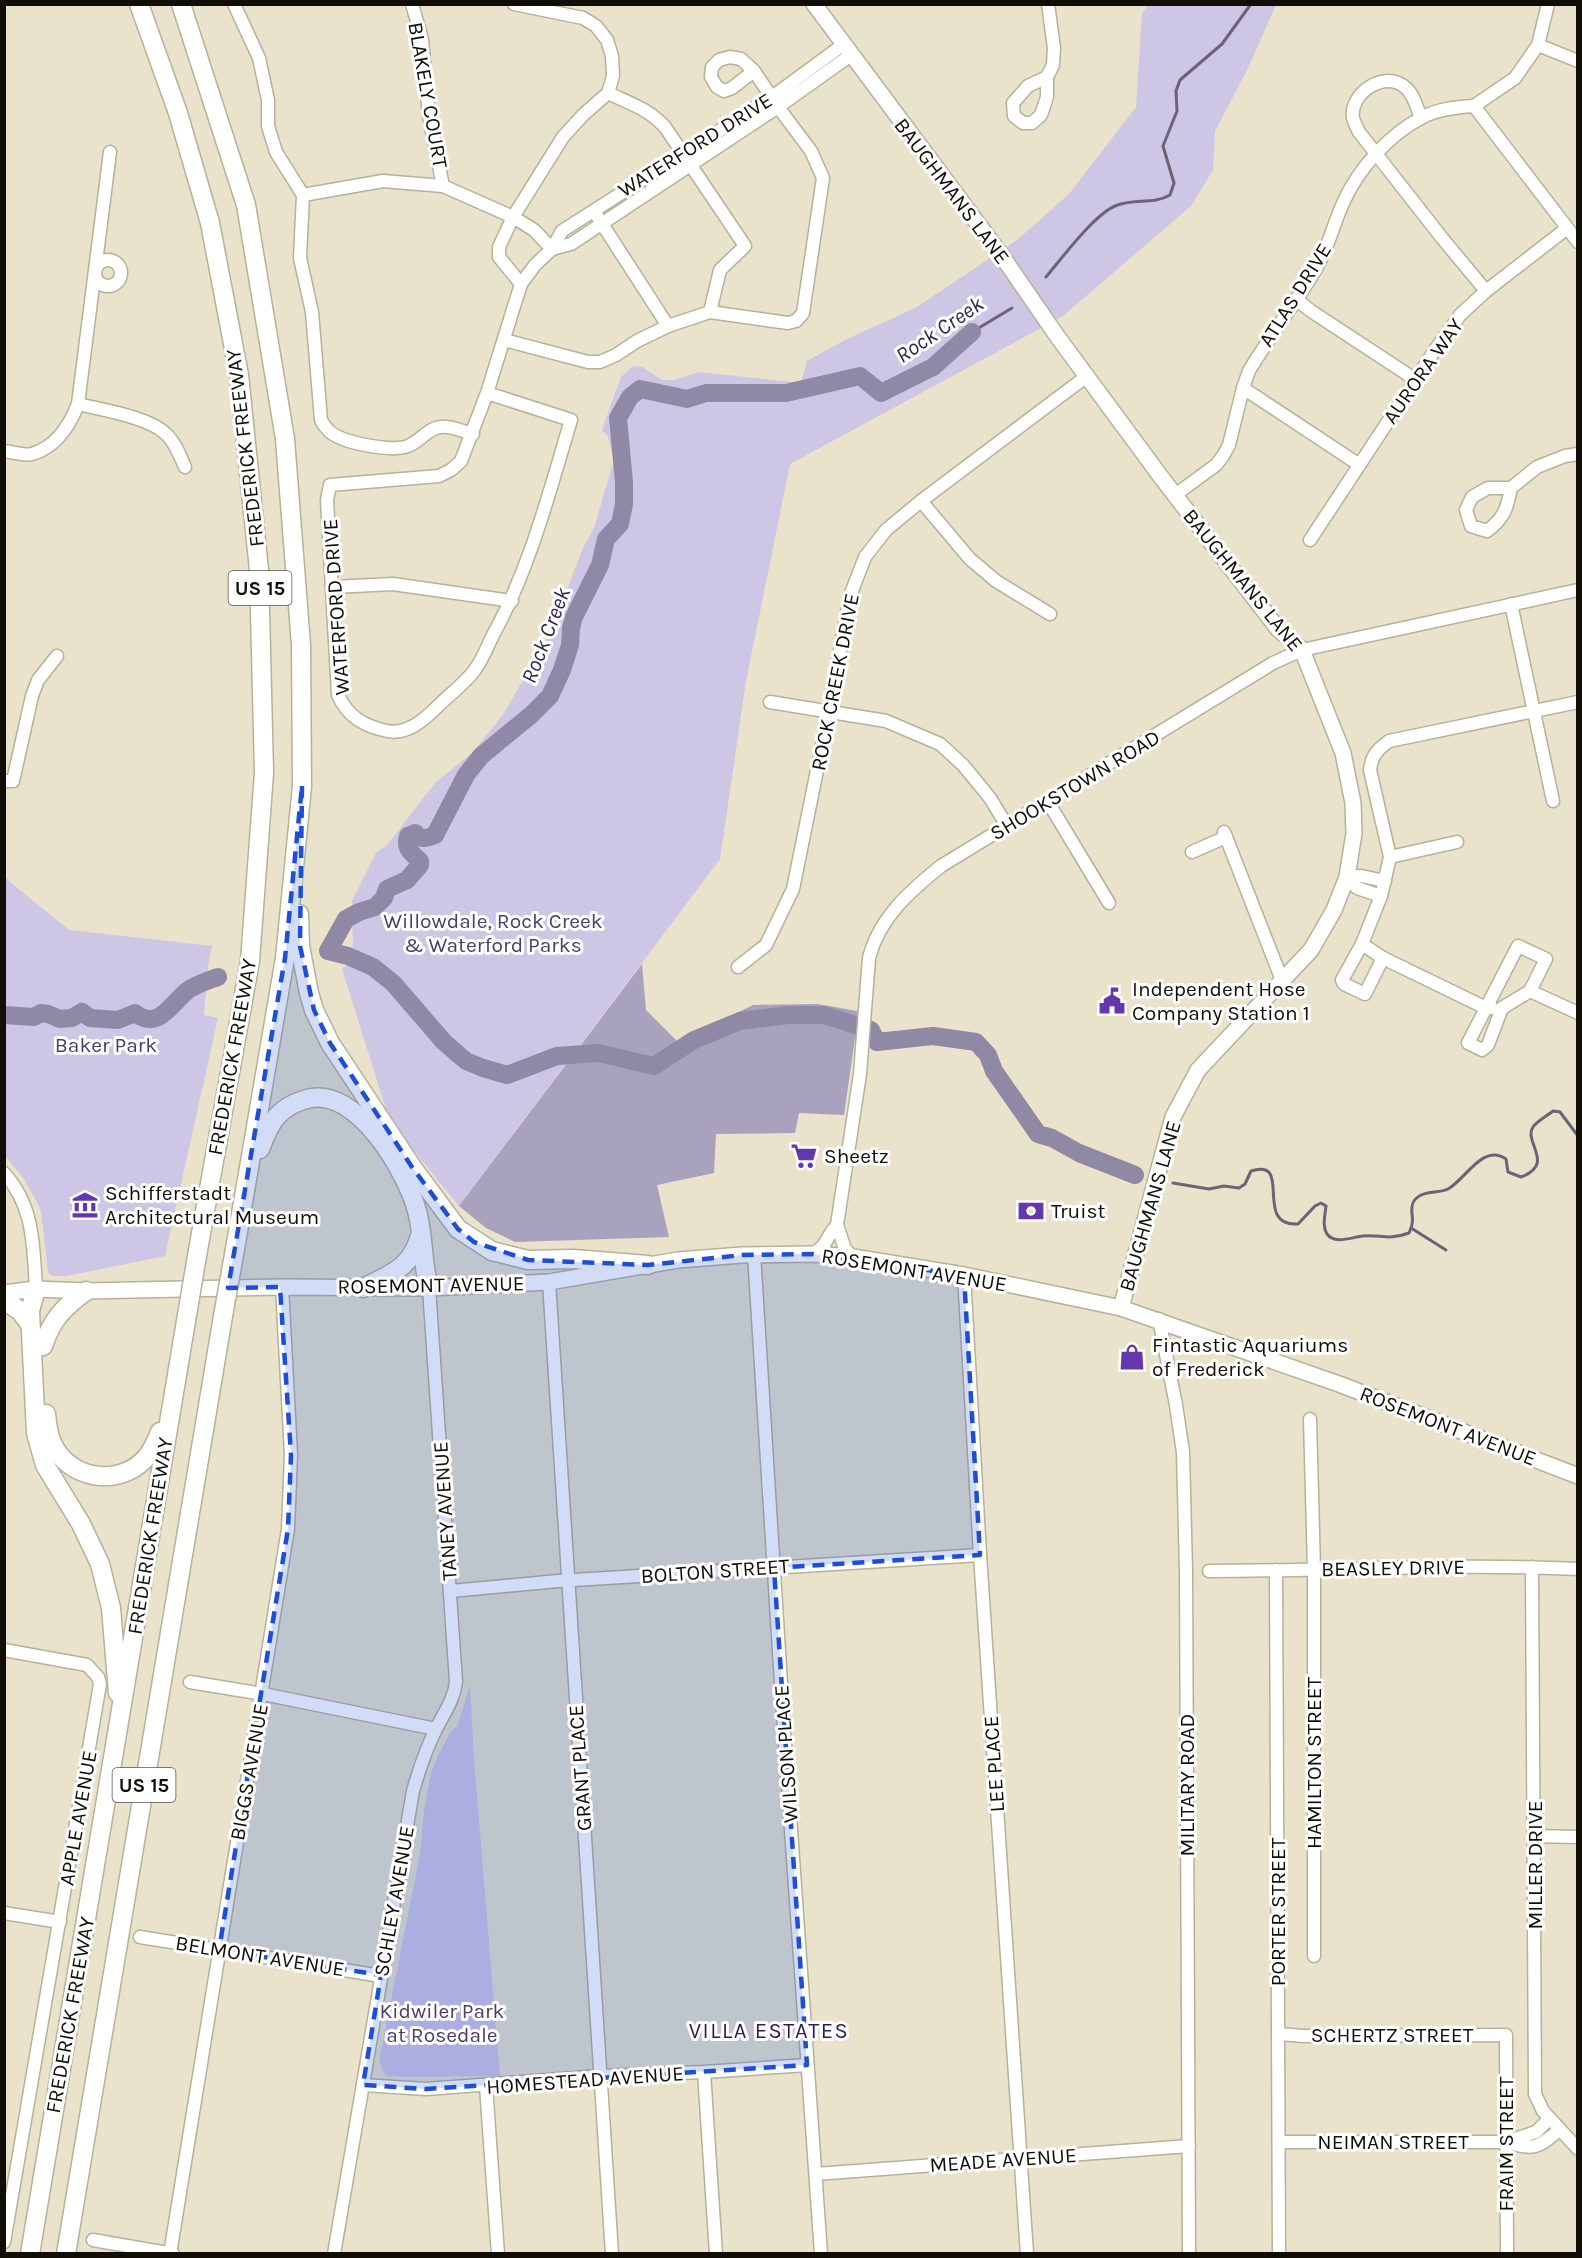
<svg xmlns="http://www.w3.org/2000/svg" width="1582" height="2258" viewBox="0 0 1582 2258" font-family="Karla,sans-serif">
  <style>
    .green { fill: #cdc6e4 }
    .forest { fill: #a9a2bf }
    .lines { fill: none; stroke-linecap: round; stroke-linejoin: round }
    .stream { stroke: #6a6476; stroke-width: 3 }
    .river { stroke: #9089a6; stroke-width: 18 }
    .minor-casing { stroke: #b6b199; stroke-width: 15 }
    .major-casing { stroke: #b6b199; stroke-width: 18 }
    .highway-casing { stroke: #b6b199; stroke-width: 21 }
    .minor { stroke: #fff; stroke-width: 12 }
    .major { stroke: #fff; stroke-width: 15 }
    .highway { stroke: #fff; stroke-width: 18 }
    .highway-bridge-casing { stroke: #b6b199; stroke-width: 21; stroke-linecap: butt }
    .highway-bridge { stroke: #fff; stroke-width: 18 }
    .marked { fill: #1d4ed8; fill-opacity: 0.2; stroke: #1d4ed8; stroke-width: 4.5; stroke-dasharray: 12 8; stroke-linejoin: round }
    .labels { text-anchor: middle; stroke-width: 6; stroke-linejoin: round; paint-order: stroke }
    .shield { fill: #fff; stroke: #585651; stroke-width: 1.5 }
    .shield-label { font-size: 20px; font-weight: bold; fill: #100e06 }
    .street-label { font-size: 21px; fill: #100e06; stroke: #fff }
    .park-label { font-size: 21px; fill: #4a3e69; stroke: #fff }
    .poi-label { font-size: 21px; fill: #100e06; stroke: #fff; text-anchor: start }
    .water-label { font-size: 22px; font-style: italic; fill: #31244c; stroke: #fff }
    .neighbourhood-label { font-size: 22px; letter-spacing: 1.5px; fill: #2f1a54; stroke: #fff }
  </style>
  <rect width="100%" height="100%" fill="#e8e3ca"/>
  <g class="green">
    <polygon points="1148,5 1276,5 1247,70 1215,131 1213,170 1191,206 1063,316 790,464 746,681 720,859 459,1206 390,1122 342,969 353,960 352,901 376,853 388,844 435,783 472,753 502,716 547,640 583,548 594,528 614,460 608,437 602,430 621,377 633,366 642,367 662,380 674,380 699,372 801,383 807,361 847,339 917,307 1017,240 1069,194 1136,107 1142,14"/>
    <polygon points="4,874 10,882 69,930 212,946 208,967 204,1015 218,1018 165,1256 67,1276 52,1276 48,1272 41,1210 24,1179 5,1156"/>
    <polygon points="470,1685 474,1760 500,2076 408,2077 386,2076 379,2061 420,1855 424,1812 431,1773 439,1754 450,1733 458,1725"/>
  </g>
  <polygon class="forest" points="642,964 646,1010 678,1042 753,1005 818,1004 857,1011 864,1019 854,1115 855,1038 844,1115 799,1113 795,1133 716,1134 714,1173 657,1185 669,1237 515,1242 486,1228 459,1206"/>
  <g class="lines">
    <g class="stream">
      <path d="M1046,277C1062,258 1094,215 1115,206C1133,198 1153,205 1170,195L1174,183L1163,146L1177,111L1176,91L1180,80L1222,44L1251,4"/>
      <polyline points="972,332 1012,308"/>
      <path d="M1173,1183L1209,1189L1224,1186L1239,1188L1245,1184L1251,1171C1294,1157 1252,1227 1298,1224L1315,1206L1321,1203L1326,1206C1325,1216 1322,1226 1327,1234C1335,1245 1352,1237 1363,1236C1381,1234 1387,1241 1409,1233C1410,1230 1412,1227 1412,1224C1414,1217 1409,1208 1414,1201C1421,1190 1438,1194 1448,1189C1466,1179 1483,1143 1506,1159L1508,1172L1521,1177C1556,1164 1523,1142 1533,1127C1537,1121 1547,1116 1553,1111L1560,1112L1578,1136"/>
      <polyline points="1411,1228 1446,1250"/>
    </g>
    <g class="river">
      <path d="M972,332L933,367L881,393L860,376L786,393H706L687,399L640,389L630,397L618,418L624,482V504L620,524L606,539L600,565L574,617L571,628L570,645L562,670L550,696L531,715L481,756L466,775L435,835C426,838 421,841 415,833L408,836C404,849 412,853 420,861V865L407,880L387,889L384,898L375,907L359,912L346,919L328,951L348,956L373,967L393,983L444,1042L466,1061L483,1068L507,1075L557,1056L598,1053L654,1066L694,1040L740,1021L788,1015H824L871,1030L877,1042L933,1036L976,1042L988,1055L994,1071L1038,1134L1052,1138L1079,1153L1135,1175"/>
      <path d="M4,1015L34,1017L41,1013L48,1014L60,1019L72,1018L82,1012L90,1018L118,1020L135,1013C158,1031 170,1005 187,991C196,984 207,981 218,977"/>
    </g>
    <g class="minor-casing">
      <g id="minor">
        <polyline points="234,4 259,58 268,100 268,126 276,152 303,195"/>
        <polyline points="412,4 422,39 429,116 443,186"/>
        <polyline points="514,4 583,18 596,26 607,40 612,56 613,76 608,93 583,115 563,137 513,217 499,247 499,257 521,284"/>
        <polyline points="1538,45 1578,61"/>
        <polyline points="1047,77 1028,86 1013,103 1014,116 1023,123 1032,123 1041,115 1047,97 1047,77 1053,65 1054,48 1048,4"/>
        <path d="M608,93C631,104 647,108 665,127L745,246L720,270L710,312"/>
        <polyline points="1474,106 1578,242"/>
        <polyline points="1474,106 1515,78 1538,45 1548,4"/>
        <path d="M1421,118C1417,108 1414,95 1406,88C1385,68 1349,94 1353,118C1354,122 1357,128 1359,132L1442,238L1486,291"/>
        <polyline points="597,216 668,326"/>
        <polyline points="552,249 571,244 778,107 851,55"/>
        <circle cx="108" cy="273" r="13"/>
        <polyline points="1296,299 1311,311 1416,380"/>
        <polyline points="504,340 588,362 600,362 616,355 637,341 668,326 710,312 788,323 796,321 803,313 823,178 811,151 778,107 754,71 741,59 730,57 719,60 712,67 711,77 717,87 724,91 732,88 754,71"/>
        <polyline points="1243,388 1358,464"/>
        <path d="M487,393L461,461L451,470L439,476L330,485L327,500L338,695C348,717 364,726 387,731C407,735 424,720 438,706C449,695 464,684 474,671C482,661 487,647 493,635C530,568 549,493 571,420L487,393L521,284L535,265L552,249L562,231L772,97L844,44"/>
        <path d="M78,404C102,410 149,417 166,434C175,442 180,456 185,467"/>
        <path d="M473,434C461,431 448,424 436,428C424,432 418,444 405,447C388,451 342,443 329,431C326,428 323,424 321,420L312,312L300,258L303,195L383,181L443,186L513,217L534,230L552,249"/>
        <path d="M4,451C13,452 25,456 32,454C56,447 70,425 78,404L110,152"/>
        <path d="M1511,488C1507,509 1504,518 1487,531L1471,526L1466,510L1472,497L1488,488H1511L1537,467L1565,456L1578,454"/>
        <path d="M1175,495L1216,465L1223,456L1229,445L1243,388L1249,371C1269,337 1294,306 1314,272C1328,250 1333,224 1344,201C1359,168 1389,135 1421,118C1437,109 1456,107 1474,106"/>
        <polyline points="921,501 970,559 996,581 1050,614"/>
        <polyline points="1310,540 1435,350 1460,315 1486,291 1566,229"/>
        <polyline points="333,587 393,584 512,601"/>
        <polyline points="1511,604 1553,801"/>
        <polyline points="770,702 886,721 940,744 963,765 990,798 1007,826"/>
        <polyline points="4,781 13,781 32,696 38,680 57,656"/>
        <polyline points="1048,802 1109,903"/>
        <polyline points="1226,837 1278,970 1282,980 1226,837 1224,832 1226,837"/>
        <polyline points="1192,852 1226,837"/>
        <polyline points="1390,857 1457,842"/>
        <polyline points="1347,877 1357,888 1381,896"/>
        <polyline points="1347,877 1361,876 1385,881"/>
        <polyline points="1362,944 1383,958 1486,1008 1492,1008"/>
        <polygon points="1518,946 1546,959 1530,991 1502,1008 1488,1045 1482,1050 1468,1043"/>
        <path d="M1383,958L1365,994L1344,984L1342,980L1362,944L1381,896L1390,857L1370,770C1372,755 1377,750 1389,741L1578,702"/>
        <polyline points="738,967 766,945 793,889 829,711 850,596 865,557 886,530 921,501 1087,376"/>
        <polyline points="1530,991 1578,1013"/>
        <path d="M4,1173C35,1207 33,1247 36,1289"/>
        <polyline points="754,1254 784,1731 821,2254"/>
        <path d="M812,1254C830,1244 825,1237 837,1225"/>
        <path d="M853,1257L845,1249L837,1225L860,1074L869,958C879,918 910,891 941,866L1273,663L1302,650L1578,590"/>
        <polyline points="964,1275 980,1555 1027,2254"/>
        <polyline points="549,1282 612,2254"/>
        <polyline points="1159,1319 1176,1405 1183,1452 1186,1571 1189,2254"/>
        <polyline points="1310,1419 1314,1569 1314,1956"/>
        <polyline points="1532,1567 1535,2094 1543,2111 1578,2149"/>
        <polyline points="1276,1570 1279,2254"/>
        <path d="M1209,1571C1332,1571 1455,1563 1578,1569"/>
        <polyline points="451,1591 558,1581 980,1555"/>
        <polyline points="4,1650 87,1665 98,1677 100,1684 4,2242"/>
        <polyline points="190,1682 263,1694 436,1729"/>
        <polyline points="1534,1836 1578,1837"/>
        <polyline points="4,1913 60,1922"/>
        <polyline points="140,1937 381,1976"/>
        <polyline points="1279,2034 1304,2036 1506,2035 1507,2254"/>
        <polyline points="704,2072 716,2254"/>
        <polyline points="363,2085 426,2089 601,2076 704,2072 807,2065"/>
        <polyline points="486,2086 498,2254"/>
        <path d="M1279,2142H1506C1534,2150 1537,2149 1559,2130"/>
        <polyline points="1506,2142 1536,2132 1549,2119"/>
        <polyline points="816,2174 1189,2146"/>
        <polyline points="93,2240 173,2254"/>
        <polyline points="170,2254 288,1529 291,1455 282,1287"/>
        <path d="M334,2254L413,1791C419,1770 426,1749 436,1729C444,1713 454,1700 456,1682L429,1288"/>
      </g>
    </g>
    <g class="major-casing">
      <g id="major">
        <polyline points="814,4 1002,256 1057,336 1161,477 1278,629 1302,650 1343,753 1353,803 1354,833 1347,877 1334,910 1311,950 1198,1070 1173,1117 1121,1308"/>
        <polyline points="4,1293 36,1289 86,1291 282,1287 429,1288 549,1282 678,1260 742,1255 812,1254 853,1257 964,1275 1121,1308 1339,1384 1578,1476"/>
      </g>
    </g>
    <g class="highway-casing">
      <g id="highway">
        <polyline points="139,4 178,113 210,223 239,375 259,570 264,773 250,961 198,1250"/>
        <polyline points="181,4 246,205 285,439 301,645 302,786 285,958 235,1249"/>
        <polyline points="299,914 300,946 309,993 314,1010 330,1043 412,1167 458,1229 492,1251 528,1260 574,1259 648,1265"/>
        <path d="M260,1149C270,1122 278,1107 307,1099C357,1085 407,1173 417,1211C424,1237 422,1263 429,1288"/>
        <path d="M363,1288C391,1274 411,1268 420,1236"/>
        <polyline points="36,1289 30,1311 36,1433 45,1465 81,1524 100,1564 111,1608 118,1693"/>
        <polyline points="4,1300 20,1311 30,1324"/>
        <path d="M43,1346C52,1319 64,1307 86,1291"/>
        <path d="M46,1414C47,1425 48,1435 53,1445C70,1479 117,1487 144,1460C152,1452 156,1442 160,1432"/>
        <polyline points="30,2254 187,1315"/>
        <polyline points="66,2254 223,1316"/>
      </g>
    </g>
    <use href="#minor" class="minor"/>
    <use href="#major" class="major"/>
    <use href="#highway" class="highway"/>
    <g class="highway-bridge-casing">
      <g id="highway-bridge">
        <polyline points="187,1315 198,1250"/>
        <polyline points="223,1316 235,1249"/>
      </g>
    </g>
    <use href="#highway-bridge" class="highway-bridge"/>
  </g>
  <path class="marked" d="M302,786L300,946L314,1010L330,1043L412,1167L458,1229L474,1242L528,1260L648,1265L742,1255L812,1254L964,1275L980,1555L774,1568L807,2065L426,2089L363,2085L381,1975L219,1950L288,1529L291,1455L280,1287L228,1288L285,958Z"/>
  <defs>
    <g id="civic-bare" transform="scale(2.07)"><path d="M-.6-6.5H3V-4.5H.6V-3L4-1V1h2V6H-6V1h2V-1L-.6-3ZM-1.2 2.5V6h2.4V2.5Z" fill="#6537ae" stroke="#fff" stroke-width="2.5" paint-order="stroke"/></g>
    <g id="supermarket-bare" transform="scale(2.07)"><path d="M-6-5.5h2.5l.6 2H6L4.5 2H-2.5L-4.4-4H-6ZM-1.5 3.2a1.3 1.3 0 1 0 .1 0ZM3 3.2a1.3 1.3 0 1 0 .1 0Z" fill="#6537ae" stroke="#fff" stroke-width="2.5" paint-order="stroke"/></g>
    <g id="museum-bare" transform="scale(2.07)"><path d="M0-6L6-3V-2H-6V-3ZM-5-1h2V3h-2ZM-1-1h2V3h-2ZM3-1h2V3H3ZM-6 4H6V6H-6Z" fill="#6537ae" stroke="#fff" stroke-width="2.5" paint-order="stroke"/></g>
    <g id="bank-bare" transform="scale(2.07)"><path d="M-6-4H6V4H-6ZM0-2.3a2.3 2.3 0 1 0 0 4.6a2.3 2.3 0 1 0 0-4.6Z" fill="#6537ae" stroke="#fff" stroke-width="2.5" paint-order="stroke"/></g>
    <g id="shop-bare" transform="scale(2.07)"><path d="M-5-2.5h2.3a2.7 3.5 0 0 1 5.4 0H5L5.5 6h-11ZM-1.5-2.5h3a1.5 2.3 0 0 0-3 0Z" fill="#6537ae" stroke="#fff" stroke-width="2.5" paint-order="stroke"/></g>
  </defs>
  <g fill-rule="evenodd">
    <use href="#civic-bare" x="1112" y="1001"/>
    <use href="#supermarket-bare" x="804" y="1156"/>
    <use href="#museum-bare" x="85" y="1205"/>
    <use href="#bank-bare" x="1031" y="1211"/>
    <use href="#shop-bare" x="1132" y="1357"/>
  </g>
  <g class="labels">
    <g class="shield">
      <rect x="228.5" y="571" width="63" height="34" rx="4.5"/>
      <rect x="112.5" y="1768" width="63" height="34" rx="4.5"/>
    </g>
    <g class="shield-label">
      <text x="260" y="595">US 15</text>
      <text x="144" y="1792">US 15</text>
    </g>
    <g class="street-label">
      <text transform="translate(428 95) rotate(80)" y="7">BLAKELY COURT</text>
      <text transform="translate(695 145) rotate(-32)" y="7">WATERFORD DRIVE</text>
      <text transform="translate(952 191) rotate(53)" y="7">BAUGHMANS LANE</text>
      <text transform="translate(1295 295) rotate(-58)" y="7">ATLAS DRIVE</text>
      <text transform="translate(1423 371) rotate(-55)" y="7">AURORA WAY</text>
      <text transform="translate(245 448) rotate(-97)" y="7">FREDERICK FREEWAY</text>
      <text transform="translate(1243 580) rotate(51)" y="7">BAUGHMANS LANE</text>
      <text transform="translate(336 607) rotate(-94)" y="7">WATERFORD DRIVE</text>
      <text transform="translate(835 682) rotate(-79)" y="7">ROCK CREEK DRIVE</text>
      <text transform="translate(1075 785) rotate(-31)" y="7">SHOOKSTOWN ROAD</text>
      <text transform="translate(232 1057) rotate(-80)" y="7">FREDERICK FREEWAY</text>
      <text transform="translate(1150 1206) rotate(-74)" y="7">BAUGHMANS LANE</text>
      <text transform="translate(914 1270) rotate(9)" y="7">ROSEMONT AVENUE</text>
      <text transform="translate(431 1285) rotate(-1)" y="7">ROSEMONT AVENUE</text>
      <text transform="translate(1448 1426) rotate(21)" y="7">ROSEMONT AVENUE</text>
      <text transform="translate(445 1511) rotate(-94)" y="7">TANEY AVENUE</text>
      <text transform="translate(150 1536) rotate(-81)" y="7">FREDERICK FREEWAY</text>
      <text transform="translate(1393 1568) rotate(-1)" y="7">BEASLEY DRIVE</text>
      <text transform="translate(715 1571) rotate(-4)" y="7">BOLTON STREET</text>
      <text transform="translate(786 1754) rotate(-94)" y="7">WILSON PLACE</text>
      <text transform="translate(1314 1763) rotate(-90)" y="7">HAMILTON STREET</text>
      <text transform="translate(994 1764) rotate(-94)" y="7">LEE PLACE</text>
      <text transform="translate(580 1768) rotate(-94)" y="7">GRANT PLACE</text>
      <text transform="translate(249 1772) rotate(-80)" y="7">BIGGS AVENUE</text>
      <text transform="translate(1187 1785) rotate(-90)" y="7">MILITARY ROAD</text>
      <text transform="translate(78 1818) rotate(-80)" y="7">APPLE AVENUE</text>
      <text transform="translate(1535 1865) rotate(-90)" y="7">MILLER DRIVE</text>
      <text transform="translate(394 1901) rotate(-80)" y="7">SCHLEY AVENUE</text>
      <text transform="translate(1278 1912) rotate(-90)" y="7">PORTER STREET</text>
      <text transform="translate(260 1956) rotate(9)" y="7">BELMONT AVENUE</text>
      <text transform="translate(70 2015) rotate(-80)" y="7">FREDERICK FREEWAY</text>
      <text x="1392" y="2042">SCHERTZ STREET</text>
      <text transform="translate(585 2080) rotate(-4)" y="7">HOMESTEAD AVENUE</text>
      <text x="1393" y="2149">NEIMAN STREET</text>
      <text transform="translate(1506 2144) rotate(-90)" y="7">FRAIM STREET</text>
      <text transform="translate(1003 2160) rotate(-4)" y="7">MEADE AVENUE</text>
    </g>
    <g class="park-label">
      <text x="493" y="928">Willowdale, Rock Creek<tspan x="493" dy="24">&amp; Waterford Parks</tspan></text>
      <text x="106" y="1052">Baker Park</text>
      <text x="442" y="2018">Kidwiler Park<tspan x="442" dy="24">at Rosedale</tspan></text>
    </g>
    <g class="poi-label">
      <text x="1132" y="996">Independent Hose<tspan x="1132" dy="24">Company Station 1</tspan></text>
      <text x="824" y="1163">Sheetz</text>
      <text x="105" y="1200">Schifferstadt<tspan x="105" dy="24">Architectural Museum</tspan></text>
      <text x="1051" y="1218">Truist</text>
      <text x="1152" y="1352">Fintastic Aquariums<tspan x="1152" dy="24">of Frederick</tspan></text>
    </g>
    <g class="water-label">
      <text transform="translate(939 329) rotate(-34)" y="8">Rock Creek</text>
      <text transform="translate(545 635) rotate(-69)" y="8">Rock Creek</text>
    </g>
    <g class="neighbourhood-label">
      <text x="769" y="2038">VILLA ESTATES</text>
    </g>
  </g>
  <rect width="1582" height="2258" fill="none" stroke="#100e06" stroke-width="12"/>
</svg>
